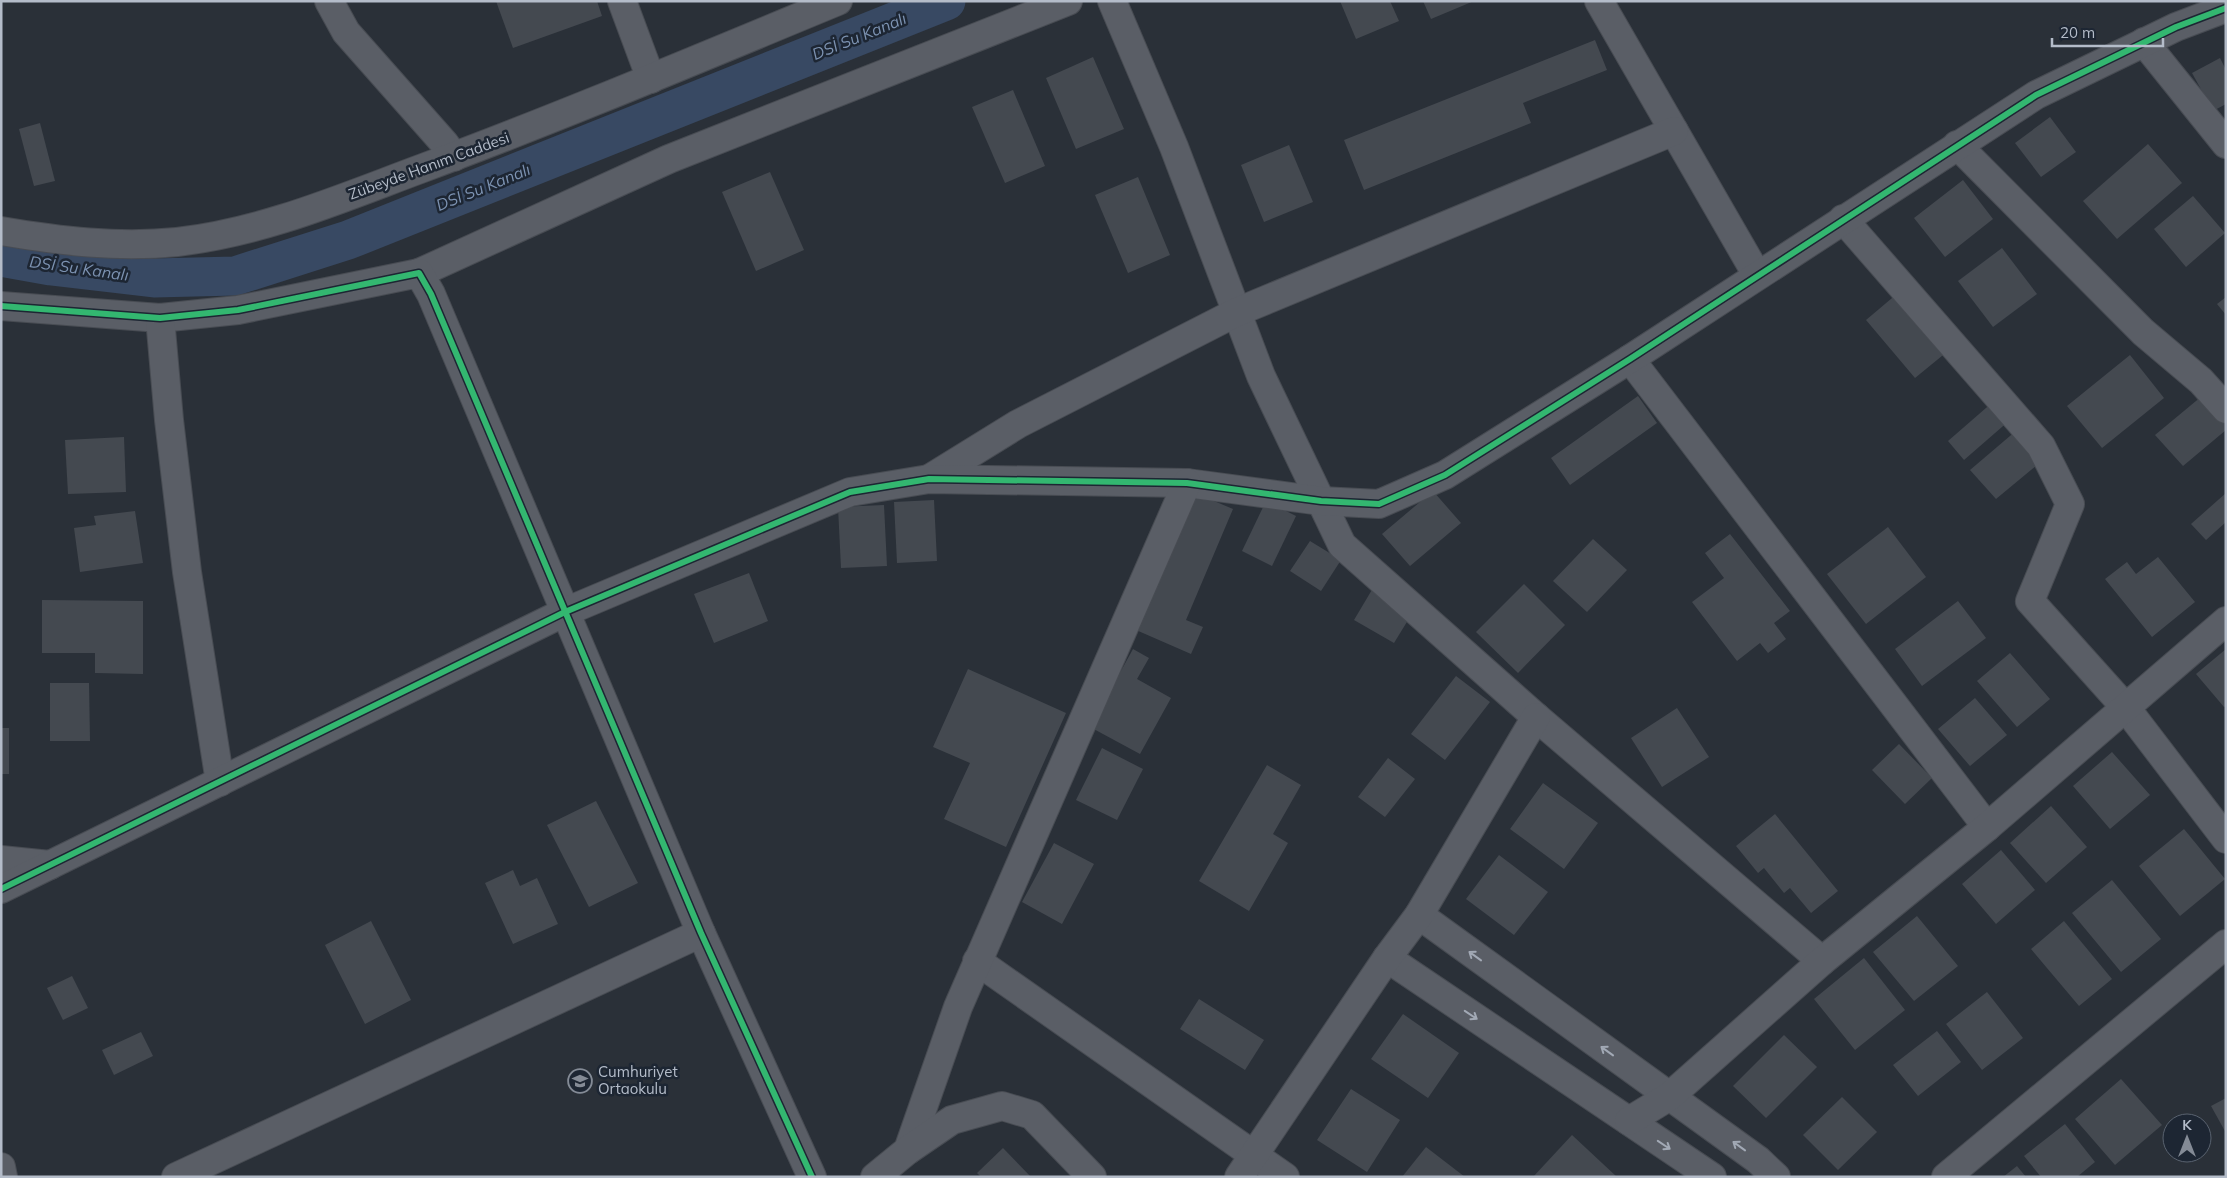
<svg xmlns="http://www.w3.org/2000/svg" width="2227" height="1178" viewBox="0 0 2227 1178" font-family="Mulish,sans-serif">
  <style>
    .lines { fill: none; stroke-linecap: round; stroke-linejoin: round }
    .canal { stroke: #384963; stroke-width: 39 }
    .building { fill: #444950 }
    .minor-casing { stroke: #484c53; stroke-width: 30 }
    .minor { stroke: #5a5e66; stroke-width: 28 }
    .cycleway-casing { stroke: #1d2633; stroke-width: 9 }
    .cycleway { stroke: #33b770; stroke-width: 6 }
    .oneway { stroke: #a2a9b5 }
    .labels { text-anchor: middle; stroke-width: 5; stroke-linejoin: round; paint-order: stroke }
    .street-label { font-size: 15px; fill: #b4bcc9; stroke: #1d2633 }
    .poi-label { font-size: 15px; fill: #b4bcc9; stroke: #1d2633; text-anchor: start }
    .water-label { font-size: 16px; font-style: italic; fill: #7c92b1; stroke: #1d2633 }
  </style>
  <rect width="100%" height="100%" fill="#2a3038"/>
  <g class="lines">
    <polyline class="canal" points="1,257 51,266 154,278 235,276 348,240 946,1"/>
  </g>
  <g class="building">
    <polygon points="496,1 597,1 602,16 513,48"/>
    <polygon points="1340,1 1390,1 1399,21 1356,39"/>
    <polygon points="1423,1 1474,1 1431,19"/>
    <polygon points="1595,40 1607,70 1523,103 1531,123 1364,190 1344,140"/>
    <polygon points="1093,57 1124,129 1076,149 1046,78"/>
    <polygon points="2220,58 2226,70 2226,104 2213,111 2192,73"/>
    <polygon points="1013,90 1045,166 1005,183 972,107"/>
    <polygon points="2050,117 2076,152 2041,177 2015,143"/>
    <polygon points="40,123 55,181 34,186 19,129"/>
    <polygon points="2148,144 2182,183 2117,239 2083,201"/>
    <polygon points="1289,145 1313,202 1264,222 1241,165"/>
    <polygon points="770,172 804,250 756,271 722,192"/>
    <polygon points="1138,177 1170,255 1128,273 1095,195"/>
    <polygon points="1963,180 1993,219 1945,257 1914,218"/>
    <polygon points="2193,196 2225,233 2186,267 2154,229"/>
    <polygon points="2002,248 2037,294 1993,327 1958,281"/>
    <polygon points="1898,293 1948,351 1915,378 1866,320"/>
    <polygon points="2226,297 2226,315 2217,304"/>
    <polygon points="2130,355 2164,398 2102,448 2067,406"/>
    <polygon points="1638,396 1657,423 1570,485 1551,458"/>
    <polygon points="2202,396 2226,423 2226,430 2183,466 2155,435"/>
    <polygon points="1994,401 2010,420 1964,460 1948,441"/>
    <polygon points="2017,430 2043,460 1996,499 1970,470"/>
    <polygon points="124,437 126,492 68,494 65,440"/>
    <polygon points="1433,491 1461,523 1410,566 1382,534"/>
    <polygon points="1195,493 1233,509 1186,620 1203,627 1191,654 1136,630"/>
    <polygon points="2226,493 2226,522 2206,540 2191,524"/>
    <polygon points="934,500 937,561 897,563 894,502"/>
    <polygon points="1266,501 1296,516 1272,566 1242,551"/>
    <polygon points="884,505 887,566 841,568 838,507"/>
    <polygon points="135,511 143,563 80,572 74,528 96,525 94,516"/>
    <polygon points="1888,527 1926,577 1866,624 1827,574"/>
    <polygon points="1730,534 1790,611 1774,623 1786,639 1768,653 1760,643 1737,661 1692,602 1724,578 1705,553"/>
    <polygon points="1593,539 1627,570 1587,612 1553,581"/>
    <polygon points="1310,541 1341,560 1321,591 1290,571"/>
    <polygon points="2158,557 2195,602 2152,637 2105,579 2127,562 2136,574"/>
    <polygon points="749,573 768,621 714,643 694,594"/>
    <polygon points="1524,584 1565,625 1518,673 1476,632"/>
    <polygon points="1373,588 1413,612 1394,643 1354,620"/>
    <polygon points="42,600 143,601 143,674 95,673 95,653 42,653"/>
    <polygon points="1958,601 1986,638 1922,686 1895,649"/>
    <polygon points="1133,649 1149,658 1137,679 1171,698 1140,754 1090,727"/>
    <polygon points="2226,649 2226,706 2224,707 2196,674"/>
    <polygon points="2010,653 2050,699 2017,727 1977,681"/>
    <polygon points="968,669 1066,713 1006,847 944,819 970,763 933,747"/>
    <polygon points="1456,676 1490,702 1445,760 1411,734"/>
    <polygon points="50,683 89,683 90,741 50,741"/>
    <polygon points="1975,698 2007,735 1970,766 1938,729"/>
    <polygon points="1677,708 1709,757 1662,787 1631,738"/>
    <rect x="1" y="728" width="8" height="46"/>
    <polygon points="1899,744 1932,778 1905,804 1872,770"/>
    <polygon points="1102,748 1143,769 1117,820 1076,800"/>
    <polygon points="2112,752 2150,795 2110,829 2073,786"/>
    <polygon points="1388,758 1415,779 1385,817 1358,797"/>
    <polygon points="1267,765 1301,785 1273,834 1288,843 1249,911 1199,881"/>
    <polygon points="1543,783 1598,823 1564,869 1510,829"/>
    <polygon points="596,801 638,883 589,907 547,825"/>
    <polygon points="2051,806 2087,847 2046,883 2010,843"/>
    <polygon points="1775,814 1838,891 1811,913 1790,888 1784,893 1764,868 1758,873 1736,846"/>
    <polygon points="2184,829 2225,879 2180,916 2139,866"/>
    <polygon points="1054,843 1094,864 1062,924 1022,902"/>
    <polygon points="2001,850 2035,890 1996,924 1962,884"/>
    <polygon points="1499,855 1548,892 1514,935 1466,899"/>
    <polygon points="513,870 520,886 537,878 558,924 513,944 485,883"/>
    <polygon points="2112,880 2161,939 2121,972 2072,913"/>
    <polygon points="1917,916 1958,966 1914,1001 1873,952"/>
    <polygon points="371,921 411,1000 365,1024 325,945"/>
    <polygon points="2064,921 2112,979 2079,1006 2031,949"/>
    <polygon points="1864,958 1905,1010 1855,1050 1814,999"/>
    <polygon points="72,976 88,1008 63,1020 47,988"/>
    <polygon points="1987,992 2023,1038 1982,1070 1946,1024"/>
    <polygon points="1199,999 1264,1040 1245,1070 1180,1029"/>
    <polygon points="1403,1014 1459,1053 1428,1098 1371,1059"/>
    <polygon points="1937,1031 1961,1062 1918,1096 1893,1065"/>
    <polygon points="141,1032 153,1056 114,1075 102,1050"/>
    <polygon points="1784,1035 1817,1067 1766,1118 1733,1086"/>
    <polygon points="2121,1079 2162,1125 2115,1165 2075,1119"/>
    <polygon points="1351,1089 1400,1120 1367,1172 1317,1140"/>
    <polygon points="1842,1097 1877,1132 1838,1170 1803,1135"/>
    <polygon points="2226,1098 2226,1133 2211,1106"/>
    <polygon points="2065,1124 2095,1162 2077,1177 2041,1177 2024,1156"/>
    <polygon points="1572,1135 1617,1177 1533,1177"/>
    <polygon points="1426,1147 1465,1177 1402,1177"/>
    <polygon points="1003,1148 1031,1177 981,1177 977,1173"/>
    <polygon points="2017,1166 2026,1177 2003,1177"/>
  </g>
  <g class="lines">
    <g class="minor-casing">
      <g id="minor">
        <polyline points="329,1 346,32 445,144 454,157"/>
        <polyline points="622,1 651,79"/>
        <polyline points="1112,1 1174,147 1261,376 1342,545 1536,717 1822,961"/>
        <polyline points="1599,1 1757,275"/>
        <polyline points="2144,42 2226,144"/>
        <polyline points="1957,145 2143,332 2201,381 2226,409"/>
        <polyline points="1843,219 2041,446 2070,504 2030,601 2126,708 2226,839"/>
        <path d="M1,231C60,241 118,248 177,242C264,232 342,198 423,168C563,116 700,58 838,1"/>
        <polyline points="419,273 669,159 1068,1"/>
        <polyline points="1,306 160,318 238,310 419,273 431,294 701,933 812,1177"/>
        <polyline points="160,318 169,420 187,572 220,782"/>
        <polyline points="1630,359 1987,827"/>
        <polyline points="929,479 1018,424 1237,312 1674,131"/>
        <polyline points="1,860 50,865"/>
        <polyline points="1,889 565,612 850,492 929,479 1187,483 1321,501 1379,504 1445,475 1630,359 2036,95 2176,27 2226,8"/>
        <polyline points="1419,915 1758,1160 1776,1177"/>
        <polyline points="1387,958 1712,1177"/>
        <polyline points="977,961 1285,1177"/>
        <polyline points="1629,1121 1670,1096 1822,961 1987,827 2226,621"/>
        <polyline points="908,1150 958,1007 1187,483"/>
        <polyline points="1,1167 3,1177"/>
        <polyline points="176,1177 701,933"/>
        <polyline points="875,1177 908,1150 952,1120 1002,1106 1032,1115 1092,1177"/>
        <polyline points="1239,1177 1387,958 1419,915 1536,717"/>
        <polyline points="1946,1177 2226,944"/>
      </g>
    </g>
    <use href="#minor" class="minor"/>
    <g class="cycleway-casing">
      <g id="cycleway">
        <polyline points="1,306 160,318 238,310 419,273 431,294 701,933 812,1177"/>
        <polyline points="1,889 565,612 850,492 929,479 1187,483 1321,501 1379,504 1445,475 1630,359 2036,95 2176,27 2226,8"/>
      </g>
    </g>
    <use href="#cycleway" class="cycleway"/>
  </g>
  <defs><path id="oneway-shaft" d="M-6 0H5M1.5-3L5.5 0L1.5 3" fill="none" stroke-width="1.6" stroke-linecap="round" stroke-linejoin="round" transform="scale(1.25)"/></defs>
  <g class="oneway">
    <use href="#oneway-shaft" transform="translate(1475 956) rotate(-144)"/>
    <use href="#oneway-shaft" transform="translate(1471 1015) rotate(34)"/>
    <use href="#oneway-shaft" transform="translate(1607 1051) rotate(-144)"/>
    <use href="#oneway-shaft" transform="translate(1664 1145) rotate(34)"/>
    <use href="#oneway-shaft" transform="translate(1739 1146) rotate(-144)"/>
  </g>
  <defs>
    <g id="school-ring" transform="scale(1.25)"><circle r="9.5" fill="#1d2633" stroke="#848b96" stroke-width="1.5"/><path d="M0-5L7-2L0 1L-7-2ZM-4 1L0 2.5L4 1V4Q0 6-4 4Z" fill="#848b96"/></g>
  </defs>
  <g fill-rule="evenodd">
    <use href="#school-ring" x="580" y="1081"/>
  </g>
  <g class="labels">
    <g class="street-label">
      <text transform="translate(429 166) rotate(-20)" y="5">Zübeyde Hanım Caddesi</text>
    </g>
    <g class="poi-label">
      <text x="598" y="1077">Cumhuriyet<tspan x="598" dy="17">Ortaokulu</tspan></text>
    </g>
    <g class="water-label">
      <text transform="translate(859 36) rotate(-22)" y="6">DSİ Su Kanalı</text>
      <text transform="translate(483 187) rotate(-22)" y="6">DSİ Su Kanalı</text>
      <text transform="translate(79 268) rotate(8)" y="6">DSİ Su Kanalı</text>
    </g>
  </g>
  <rect width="2227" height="1178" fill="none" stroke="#b4bcc9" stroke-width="5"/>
  <g transform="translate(2187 1138)"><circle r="24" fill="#1d2633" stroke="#59626f"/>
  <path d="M0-4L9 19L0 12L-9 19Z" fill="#848b96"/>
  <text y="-8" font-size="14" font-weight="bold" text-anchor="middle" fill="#b4bcc9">K</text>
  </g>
  <path d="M2052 38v8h111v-8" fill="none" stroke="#b4bcc9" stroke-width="2.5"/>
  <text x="2060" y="38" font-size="15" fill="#b4bcc9" stroke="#1d2633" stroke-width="4" paint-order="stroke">20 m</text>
</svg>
